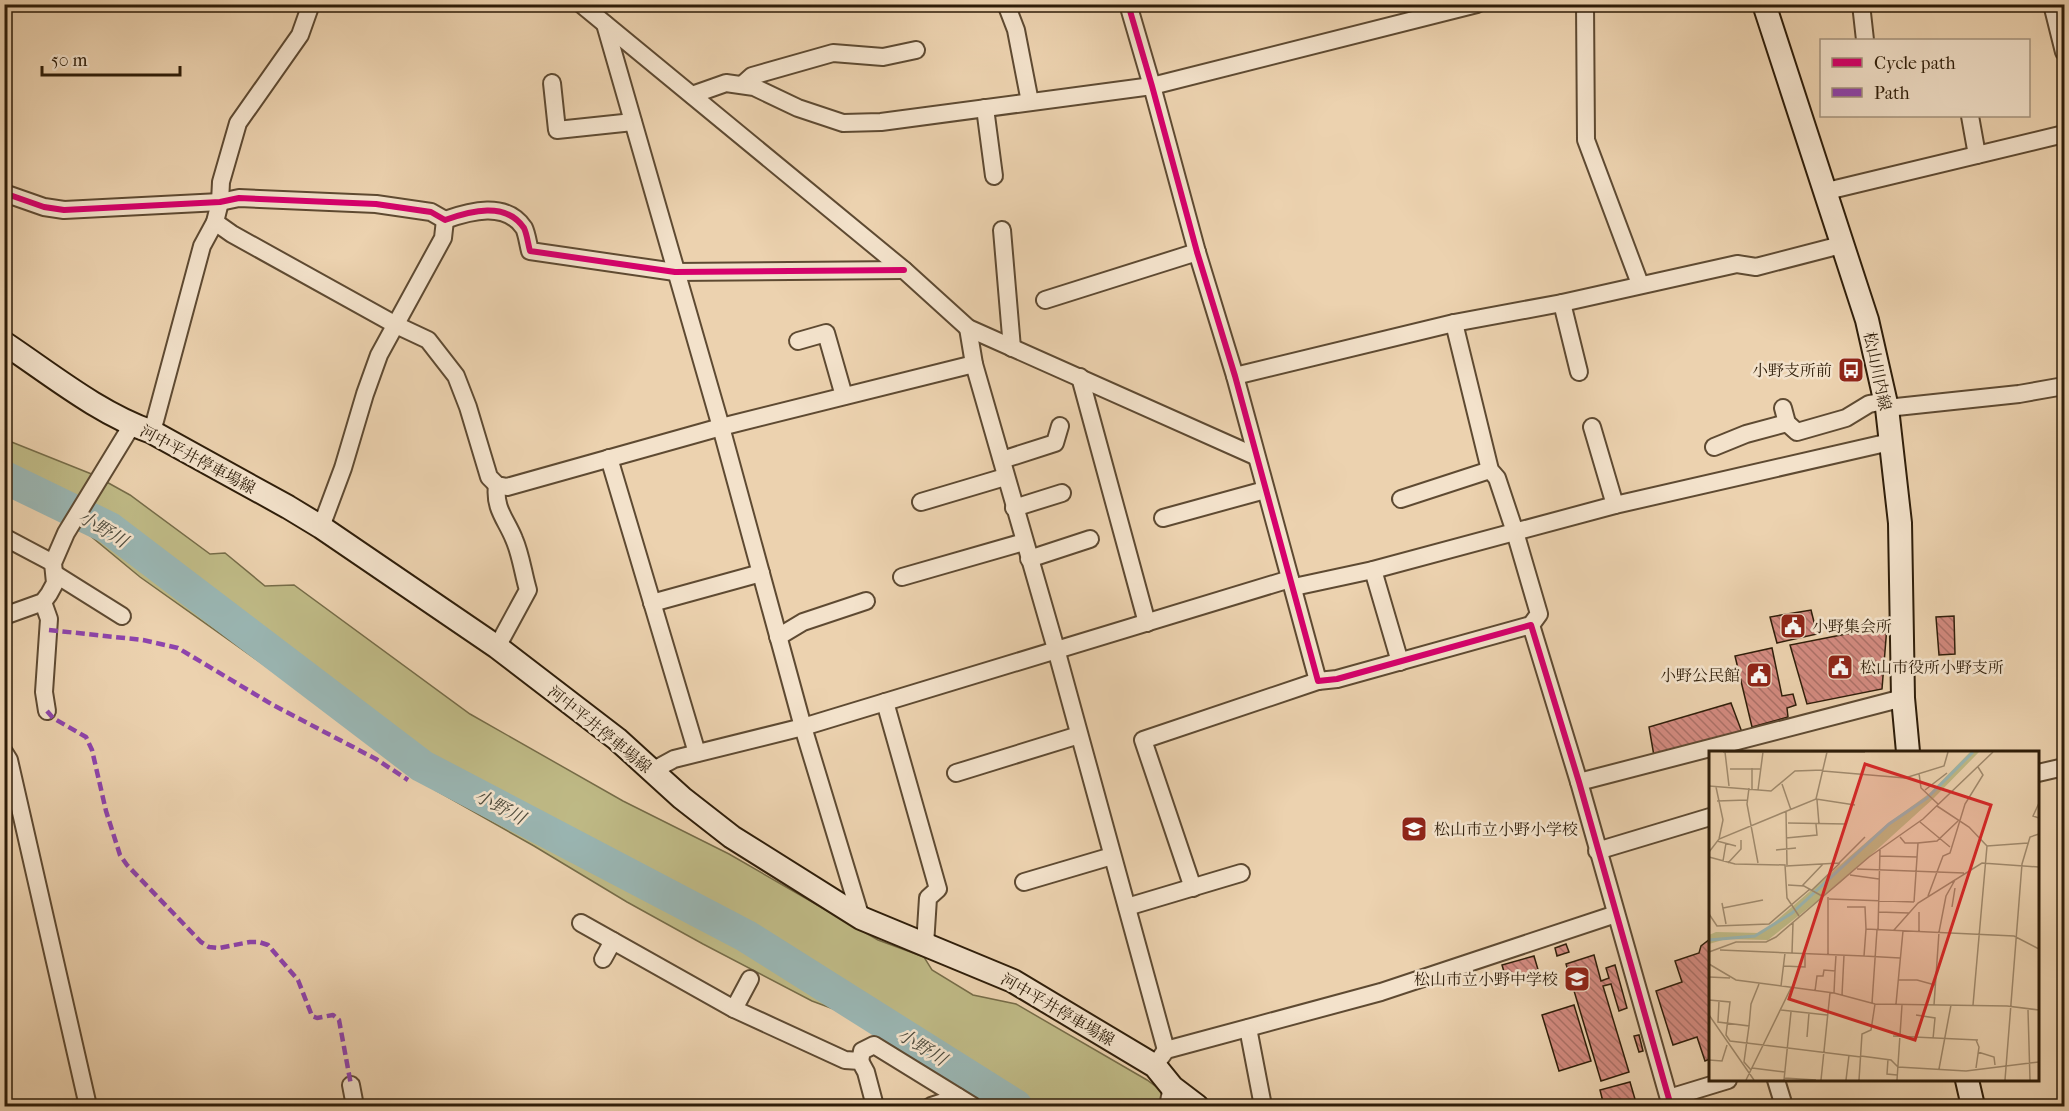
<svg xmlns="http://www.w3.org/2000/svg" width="2069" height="1111" viewBox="0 0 2069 1111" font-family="'IM FELL French Canon','Noto Serif JP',serif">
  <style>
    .grass { fill: #bfba86; stroke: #766c48; stroke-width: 1.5 }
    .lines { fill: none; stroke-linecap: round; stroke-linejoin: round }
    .river { stroke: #9ab6b3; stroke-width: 33 }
    .building { fill: url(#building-back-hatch); stroke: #2e1d09; stroke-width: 1.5 }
    .street-casing { stroke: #5e4a32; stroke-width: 20 }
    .secondary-casing { stroke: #2e1d09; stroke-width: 26 }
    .street { stroke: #f3e2cb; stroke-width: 16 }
    .secondary { stroke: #f3e2cb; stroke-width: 22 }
    .quiet { stroke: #8e44ad; stroke-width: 4.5; stroke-dasharray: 9 4.5; stroke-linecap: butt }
    .cycleway-casing { stroke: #f3e2cb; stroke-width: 10 }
    .cycleway { stroke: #d6006c; stroke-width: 6 }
    .labels { text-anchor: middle; stroke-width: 5; stroke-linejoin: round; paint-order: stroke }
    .poi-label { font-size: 16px; fill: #2e1d09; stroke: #f3e2cb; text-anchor: end }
    .street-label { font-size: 16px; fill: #2e1d09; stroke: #f3e2cb }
    .water-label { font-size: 18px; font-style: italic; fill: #4e4b3c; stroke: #f3e2cb }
    .inset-river { fill: none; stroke: #9ab6b3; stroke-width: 3 }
    .inset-road { fill: none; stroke: #a08a6d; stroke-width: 1.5 }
    .view { fill: #d62828; fill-opacity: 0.15; stroke: #d62828; stroke-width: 3 }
    .inset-edge { fill: none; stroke: #2e1d09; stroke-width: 3 }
  </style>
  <defs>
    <pattern id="building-back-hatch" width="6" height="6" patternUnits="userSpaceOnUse" patternTransform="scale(1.5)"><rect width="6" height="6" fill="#d48b81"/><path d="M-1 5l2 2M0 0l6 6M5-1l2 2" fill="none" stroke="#ac7168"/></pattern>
  </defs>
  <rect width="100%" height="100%" fill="#ecd2af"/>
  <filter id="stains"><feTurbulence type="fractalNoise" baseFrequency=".00333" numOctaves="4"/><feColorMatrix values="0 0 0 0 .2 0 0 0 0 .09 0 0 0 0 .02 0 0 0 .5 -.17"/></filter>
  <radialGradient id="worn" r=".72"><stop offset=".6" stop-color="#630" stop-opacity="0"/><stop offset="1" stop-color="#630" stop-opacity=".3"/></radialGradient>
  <polygon class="grass" points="4,439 94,475 130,495 210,554 225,553 265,586 294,585 470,714 623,801 729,854 878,940 924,957 932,970 973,995 1016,1004 1147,1080 1182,1106 998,1106 871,1023 812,1001 703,944 627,902 534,846 435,790 415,769 346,723 140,577 65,515 5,489"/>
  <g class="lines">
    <polyline class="river" points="4,477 109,528 422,766 746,936 1016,1106"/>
  </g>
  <g class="building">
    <polygon points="1811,610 1817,634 1777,643 1770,617"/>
    <polygon points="1954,616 1955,654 1939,655 1936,617"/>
    <polygon points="1887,626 1882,689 1807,704 1790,645"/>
    <polygon points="1772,648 1782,696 1793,694 1796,705 1787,708 1788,717 1752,727 1735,656"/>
    <polygon points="1731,703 1743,735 1654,756 1649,727"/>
    <polygon points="1710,939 1710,1059 1705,1061 1697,1037 1673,1045 1656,991 1682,982 1675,961 1699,953 1701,946"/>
    <polygon points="1566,944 1569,952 1557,956 1555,948"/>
    <polygon points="1594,955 1601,981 1609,978 1606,968 1615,965 1627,1008 1619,1011 1611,984 1603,986 1629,1072 1601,1081 1566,964"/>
    <polygon points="1534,956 1539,973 1507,982 1502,965"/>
    <polygon points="1574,1005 1591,1061 1559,1071 1542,1015"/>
    <polygon points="1639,1035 1643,1051 1639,1052 1634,1036"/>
    <polygon points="1630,1082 1637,1106 1604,1106 1600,1090"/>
  </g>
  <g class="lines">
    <g class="street-casing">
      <g id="street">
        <polyline points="581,4 904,270 968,328 1255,456"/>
        <polyline points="1006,4 1016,30 1030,102"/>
        <polyline points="1128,4 1152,86 1197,252 1235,376 1318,681 1337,679 1531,625 1579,782 1671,1106"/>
        <polyline points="1585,4 1586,140 1640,284"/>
        <polyline points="1861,4 1865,40"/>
        <polyline points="2052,4 2064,52"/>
        <polyline points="605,24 721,427 803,727 861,918"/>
        <polyline points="552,83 557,130 633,122"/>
        <polyline points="742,85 752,76 833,53 883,57 916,50"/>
        <polyline points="692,95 726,83 754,87 798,108 843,123 881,122 1152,86 1477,4"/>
        <polyline points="985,108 994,176"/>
        <polyline points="1970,116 1977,155"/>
        <polyline points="1823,192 2064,134"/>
        <path d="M4,193L44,207L64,210L220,202L239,198L376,204L431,212L445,220C470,211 506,201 524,228C527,234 528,244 530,251L675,272L904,270"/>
        <polyline points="215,222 232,234 396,325 428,340 456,376 468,407 489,477 497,485 507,487 721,427 974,364"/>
        <polyline points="1002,230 1012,348"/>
        <polyline points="1045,300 1197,252"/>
        <polyline points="1562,303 1579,372"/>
        <polyline points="1454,323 1490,470 1497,478 1515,532 1539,614 1531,625"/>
        <polyline points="968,328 974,364 1056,649 1166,1050"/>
        <polyline points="798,341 826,333 844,396"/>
        <polyline points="1235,376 1454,323 1562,303 1737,264 1756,267 1841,245"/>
        <polyline points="1080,377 1147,623"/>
        <polyline points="1783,408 1787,423 1797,432 1846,418 1869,404 1885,401"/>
        <polyline points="1887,408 2019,394 2064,386"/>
        <polyline points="1592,427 1615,505"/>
        <polyline points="152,432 202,246 215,222 220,202 221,182 238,123 300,35 311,4"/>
        <polyline points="1714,447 1746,434 1787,423"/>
        <polyline points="609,458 697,753"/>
        <polyline points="1002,460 1055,443 1060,426"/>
        <polyline points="1401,499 1490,470"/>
        <polyline points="921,502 1005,477"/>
        <polyline points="1014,508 1062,493"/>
        <polyline points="1163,518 1265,490"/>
        <polyline points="321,527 343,468 365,394 379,355 443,238 445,220"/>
        <polyline points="4,537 53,563"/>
        <polyline points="1029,559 1090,539"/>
        <polyline points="1373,570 1400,662"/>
        <polyline points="55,574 122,616"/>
        <polyline points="902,577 1024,542"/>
        <polyline points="1294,587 1373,570 1615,505 1890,442"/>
        <polyline points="43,602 49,619 44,692 47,711"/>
        <polyline points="652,603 761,573"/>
        <polyline points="4,616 43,602 49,594 55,583 53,563 66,533 132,425"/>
        <polyline points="778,637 803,622 866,601"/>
        <path d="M497,647L528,590C523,573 521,555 514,539C506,519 494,509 497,485"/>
        <polyline points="885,702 938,889 928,898 925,945"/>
        <polyline points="4,752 9,760 88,1106"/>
        <polyline points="652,771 674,759 803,727 1290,579"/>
        <polyline points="956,773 1079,735"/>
        <polyline points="2038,773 2064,767"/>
        <polyline points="1579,782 1903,698"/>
        <polyline points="1597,851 1710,817"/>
        <polyline points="1024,882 1112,856"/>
        <polyline points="1193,888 1143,740 1318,681"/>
        <polyline points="1127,907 1241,873"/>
        <polyline points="581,923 734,1009 845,1060 860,1061 866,1072 875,1106"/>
        <polyline points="603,959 613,941"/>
        <polyline points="734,1009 750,979"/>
        <polyline points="1248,1028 1263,1106"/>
        <polyline points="1161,1057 1166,1050 1381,992 1616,914"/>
        <polyline points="860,1061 862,1051 874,1045 973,1106"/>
        <polyline points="1776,1080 1784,1106"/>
        <polyline points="351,1085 355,1106"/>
        <polyline points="1669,1098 1728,1080"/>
        <polyline points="931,1106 958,1097"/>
        <polyline points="1168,1106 1172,1087"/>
      </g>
    </g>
    <g class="secondary-casing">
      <g id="secondary">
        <polyline points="1764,4 1867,320 1887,408 1900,523 1903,698 1908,752"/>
        <path d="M4,343C52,375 98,413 152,432L288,507L321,527L497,647L617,739L682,798L732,837L861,918L1013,981L1155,1066L1172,1087L1197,1106"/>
        <polyline points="1967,1080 1973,1106"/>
      </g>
    </g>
    <use href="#street" class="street"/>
    <use href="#secondary" class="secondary"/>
    <g class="quiet">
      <polyline points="49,630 143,640 178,648 273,705 376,759 408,780"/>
      <polyline points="47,711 53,718 86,737 92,750 106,811 120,855 127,865 201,942 209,947 219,948 250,942 259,942 268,945 298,980 312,1016 317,1018 333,1015 339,1020 351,1085"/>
    </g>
    <g class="cycleway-casing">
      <g id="cycleway">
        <polyline points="1128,4 1152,86 1197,252 1235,376 1318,681 1337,679 1531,625 1579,782 1671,1106"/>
        <path d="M4,193L44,207L64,210L220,202L239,198L376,204L431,212L445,220C470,211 506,201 524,228C527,234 528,244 530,251L675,272L904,270"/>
      </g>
    </g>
    <use href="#cycleway" class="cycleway"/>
  </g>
  <defs>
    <g id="bus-square" transform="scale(1.35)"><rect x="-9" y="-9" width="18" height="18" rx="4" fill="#8f2418" stroke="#f3e2cb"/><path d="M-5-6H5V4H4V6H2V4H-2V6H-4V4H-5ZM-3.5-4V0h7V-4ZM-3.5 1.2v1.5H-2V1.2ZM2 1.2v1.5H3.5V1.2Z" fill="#fff"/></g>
    <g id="civic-square" transform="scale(1.35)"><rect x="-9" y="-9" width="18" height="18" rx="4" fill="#8f2418" stroke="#f3e2cb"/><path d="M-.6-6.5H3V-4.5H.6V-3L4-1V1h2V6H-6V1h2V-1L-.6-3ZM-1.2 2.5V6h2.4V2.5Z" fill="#fff"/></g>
    <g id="school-square" transform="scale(1.35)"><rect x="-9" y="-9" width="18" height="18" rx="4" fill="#8f2418" stroke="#f3e2cb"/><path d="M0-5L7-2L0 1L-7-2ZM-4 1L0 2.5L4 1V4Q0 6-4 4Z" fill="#fff"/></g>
  </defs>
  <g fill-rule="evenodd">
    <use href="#bus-square" x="1851" y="370"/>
    <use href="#civic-square" x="1793" y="626"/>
    <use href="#civic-square" x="1840" y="667"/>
    <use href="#civic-square" x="1759" y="675"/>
    <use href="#school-square" x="1414" y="829"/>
    <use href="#school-square" x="1577" y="979"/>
  </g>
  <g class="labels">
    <g class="poi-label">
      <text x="1832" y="376">小野支所前</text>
      <text x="1812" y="632" text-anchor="start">小野集会所</text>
      <text x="1860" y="673" text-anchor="start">松山市役所小野支所</text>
      <text x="1740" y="681">小野公民館</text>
      <text x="1434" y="835" text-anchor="start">松山市立小野小学校</text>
      <text x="1558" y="985">松山市立小野中学校</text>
    </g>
    <g class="street-label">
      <text transform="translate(1878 371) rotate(78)" y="6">松山川内線</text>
      <text transform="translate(198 459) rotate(28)" y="6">河中平井停車場線</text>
      <text transform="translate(600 729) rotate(39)" y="6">河中平井停車場線</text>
      <text transform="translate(1058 1009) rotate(30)" y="6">河中平井停車場線</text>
    </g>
    <g class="water-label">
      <text transform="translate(103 529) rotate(31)" y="6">小野川</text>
      <text transform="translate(500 807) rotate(28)" y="6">小野川</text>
      <text transform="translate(922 1047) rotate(32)" y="6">小野川</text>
    </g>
  </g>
  <g transform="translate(1709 751)">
    <rect width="330" height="330" fill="#ecd2af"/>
    <path d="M261,1H270L225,47L131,132L59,189L17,188L0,193V184L7,181L51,182L61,175L177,74L221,42Z" fill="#bfba86"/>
    <path class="inset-river" d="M0,189L46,185L83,162L180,73L218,47L264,1"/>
    <path class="inset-road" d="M14,1H156M16,1L20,35M21,18H51M114,20L196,27L235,15L239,1M210,22L212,37L229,53M73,33L82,59M0,35L62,40L86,20L114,19M7,36L14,69L10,88M40,37L38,53L49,112M43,38V17M49,39L54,1M216,39L238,22M107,48L118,1M108,49L110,73M8,50L38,49M330,52L324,65L330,67M228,55L260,76L278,95L319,92M77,61L78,114M211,71L241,96M79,72L137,73M191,86L196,92H209M77,87L108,84L107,73M8,90L27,95M67,99L87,97M0,101L10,88L107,48L146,54M171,105L208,106M0,106L26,113L76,114L78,147L90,165M14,110L17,92M19,112L32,98V89M77,115L130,112L156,86M148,118L255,122M141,124L170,128M79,134L95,135L113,145M93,135L114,113M103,139L131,112M219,145L234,105L241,102L256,53L274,24L269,16M119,146V204M120,148L205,151M205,151L209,92L228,90L249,70M13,152L17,173M138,156H156L157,178M243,156L246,137M14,157L54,149M169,161L200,162M0,163L8,175L60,173L101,138M169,179L171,99M185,179L209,152L273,112L330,116M210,180V161M11,199L155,205L157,178L305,185L330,198M0,201L27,191H57L67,186L160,106L214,68L284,1M83,202L84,172M155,205L191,207M0,213L27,229L125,242L166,253L298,255L330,259M75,215L96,216V203M0,226L21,227M190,229H208L226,234M72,235L76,202M106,240L108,225H114L115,219L126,220L127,204M125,242L126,220M133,244L135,204M0,249L21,251L17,284L21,290L152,306M10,250L9,271L40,275L35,311L42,319M163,252L168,179M187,253L194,180M225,254L230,181L237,145L246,129M264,254L278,95M72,259L118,264M319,259L321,329M0,264L45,329M207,264L226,267L224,288M40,275L42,253L50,233M184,285L269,289M98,286L100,262M267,289L270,296L267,317M269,301L285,306L286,314M152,305L182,309L189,316M179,308L178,323L188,324M0,309L13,310L18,294M189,316L257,320L330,311M43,317L76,321M230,318L242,254M75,327L107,329M37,329L82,237M75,329L82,261M112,329L121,242M137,329L140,304M150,329L153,283L162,279L166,253M188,329L193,254M296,329L313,113L321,86L330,83"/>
    <path class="view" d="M156,13L282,54L206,289L80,248Z"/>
    <rect width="330" height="330" class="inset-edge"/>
  </g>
  <rect width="2069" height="1111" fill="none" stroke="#ecd2af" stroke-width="24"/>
  <rect x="6" y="6" width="2057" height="1099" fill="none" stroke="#2e1d09" stroke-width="3"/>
  <rect x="12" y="12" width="2045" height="1087" fill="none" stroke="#2e1d09" stroke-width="1.5"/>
  <rect x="1820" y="39" width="210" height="78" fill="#f3e2cb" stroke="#a4937d" stroke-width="1.5"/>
  <rect x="1832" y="58" width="30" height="9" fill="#d6006c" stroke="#a4937d" stroke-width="1.5"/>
  <text x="1874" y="69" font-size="18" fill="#2e1d09">Cycle path</text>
  <rect x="1832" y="88" width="30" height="9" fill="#8e44ad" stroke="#a4937d" stroke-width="1.5"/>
  <text x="1874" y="99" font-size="18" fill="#2e1d09">Path</text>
  <path d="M42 66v9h138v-9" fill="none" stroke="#2e1d09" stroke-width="3"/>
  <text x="51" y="66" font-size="18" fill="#2e1d09" stroke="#f3e2cb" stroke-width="4.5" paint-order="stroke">50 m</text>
  <rect width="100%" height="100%" filter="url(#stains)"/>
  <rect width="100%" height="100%" fill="url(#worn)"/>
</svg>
